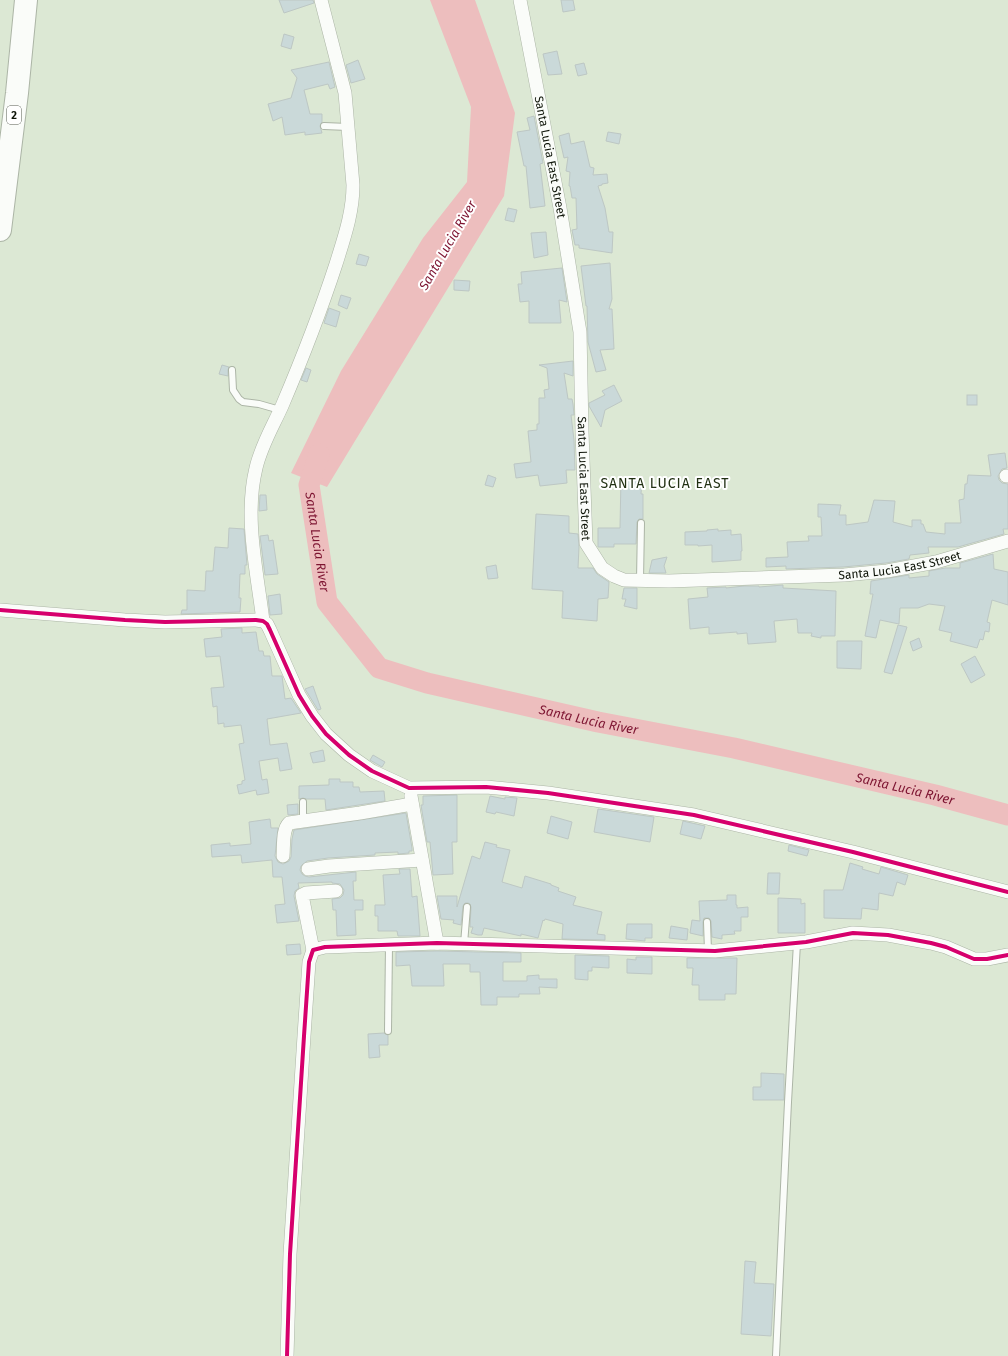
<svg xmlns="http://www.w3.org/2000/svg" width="1008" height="1356" viewBox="0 0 1008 1356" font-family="'Fira Sans',sans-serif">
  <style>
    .water { fill: #edbebe }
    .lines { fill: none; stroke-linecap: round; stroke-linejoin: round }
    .river { stroke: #edbebe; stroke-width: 21 }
    .building { fill: #cad9d9; stroke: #bdc7c4 }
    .lane-casing { stroke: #acb5a6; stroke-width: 8 }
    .street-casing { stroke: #acb5a6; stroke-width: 14 }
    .highway-casing { stroke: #acb5a6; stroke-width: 24 }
    .lane { stroke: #fafcf9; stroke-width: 6 }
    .street { stroke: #fafcf9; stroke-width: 13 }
    .highway { stroke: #fafcf9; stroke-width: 22 }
    .cycleway-casing { stroke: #fff; stroke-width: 6 }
    .cycleway { stroke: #d6006c; stroke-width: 4 }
    .labels { text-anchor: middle; stroke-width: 4; stroke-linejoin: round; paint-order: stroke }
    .shield { fill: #fff; stroke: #565a51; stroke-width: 1 }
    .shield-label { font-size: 11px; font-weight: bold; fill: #0d1307 }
    .street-label { font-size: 12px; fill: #0d1307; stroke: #fff }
    .water-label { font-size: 13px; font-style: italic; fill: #7d1431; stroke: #fff }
    .quarter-label { font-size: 14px; letter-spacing: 1px; fill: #213013; stroke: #fff }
  </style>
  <rect width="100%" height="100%" fill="#dce8d4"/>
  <polygon class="water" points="430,0 475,0 515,113 504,196 327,487 291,473 341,371 423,238 467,182 471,107"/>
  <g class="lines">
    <path class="river" id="s1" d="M319,454L309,485L327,602L379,668L427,683L598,722L734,748L935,795L1008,815"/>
  </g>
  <g class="building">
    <polygon points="279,0 313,0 314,3 284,13"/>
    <polygon points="561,0 573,0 575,10 563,12"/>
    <polygon points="284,34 294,37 291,49 281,46"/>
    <polygon points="557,51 562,74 548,75 543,54"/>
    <polygon points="358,60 365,79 351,83 346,65"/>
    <polygon points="329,62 335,87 330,89 328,84 304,90 310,114 322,114 322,122 320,126 322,133 305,135 305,132 285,135 282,117 273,121 268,104 291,98 297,78 291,70"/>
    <polygon points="584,63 587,74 578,76 575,65"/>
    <polygon points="534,116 543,163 540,164 545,206 530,208 526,166 524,166 517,132 530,130 527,118"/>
    <polygon points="608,132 621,134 619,144 606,141"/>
    <polygon points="569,133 571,144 584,141 590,167 594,168 593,175 607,174 608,183 602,184 602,185 598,186 605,208 609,232 613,232 612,253 579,248 579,245 575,245 572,230 577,229 576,198 572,198 570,186 569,186 570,172 566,171 568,157 564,158 559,136"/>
    <polygon points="508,208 517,210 514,222 505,220"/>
    <polygon points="546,232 548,255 534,258 531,233"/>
    <polygon points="359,254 369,257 366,266 356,264"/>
    <polygon points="610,263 612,299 609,309 612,309 614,349 600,350 606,370 596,372 588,342 587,306 586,306 581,266"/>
    <polygon points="562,268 567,302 559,300 561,323 529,323 529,301 520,302 518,284 522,284 521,272"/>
    <polygon points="454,280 470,281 469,291 454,290"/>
    <polygon points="341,295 351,298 347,309 338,305"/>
    <polygon points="329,308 340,312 336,327 324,323"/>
    <polygon points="573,361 573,376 564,373 568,399 572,399 573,404 574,415 571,415 574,440 575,470 566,470 567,483 540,486 538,475 516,478 514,464 531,462 528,431 537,430 537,424 539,424 539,398 545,398 544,390 549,389 547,368 539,365"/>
    <polygon points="222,365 229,367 228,370 228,376 219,374"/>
    <polygon points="306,368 311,370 307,382 301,380"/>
    <polygon points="614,385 622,401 605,410 601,427 589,406 589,403 605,395 602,391"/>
    <rect x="967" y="395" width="10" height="10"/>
    <polygon points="1005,453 1007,468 1002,469 998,476 999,480 1002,483 1008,484 1008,529 1003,529 1004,534 958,547 928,547 929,553 910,555 909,559 886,563 843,567 786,569 786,566 766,567 766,558 788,557 787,542 809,541 808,536 822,536 821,517 818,517 818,504 841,505 839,515 846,515 846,525 868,522 874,500 895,501 893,522 912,527 912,520 921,520 921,524 923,524 926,532 945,534 945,523 961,523 959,500 964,499 965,484 967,484 968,475 991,476 988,455"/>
    <polygon points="488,475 496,478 493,487 485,485"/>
    <polygon points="621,478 642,480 641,494 643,494 643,519 639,519 637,522 636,544 614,544 614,547 598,547 598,528 620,528"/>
    <polygon points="260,495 266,495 267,510 259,511"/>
    <polygon points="536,514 569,516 569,533 578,534 579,547 578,568 593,568 597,574 609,582 608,598 598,599 597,621 562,618 563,591 532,589"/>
    <polygon points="229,528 244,529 247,565 245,565 245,574 240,574 239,598 241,598 240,612 181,614 182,610 187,610 187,590 205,591 206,571 213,571 215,547 228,548"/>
    <polygon points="718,529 718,531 731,530 731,535 741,534 742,551 741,551 741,560 712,562 712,545 698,546 698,545 685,545 685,532 707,531 707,530"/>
    <polygon points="268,535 269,541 273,540 278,574 265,575 260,536"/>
    <polygon points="993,554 994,569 1008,572 1008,605 992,600 987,622 990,623 989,632 985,631 983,640 980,639 977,648 950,641 952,633 939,630 945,606 929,604 918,608 900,608 899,624 880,620 876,638 865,636 873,594 870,594 871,581 909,575 909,578 929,576 929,571 945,568 960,568 960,563"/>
    <polygon points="667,557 664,566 666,573 649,573 652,560"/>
    <polygon points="496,565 498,578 488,579 486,567"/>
    <polygon points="783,585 783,588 836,591 835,636 821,636 821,638 811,636 812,633 798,633 797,619 774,621 776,642 748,644 747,633 737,634 737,632 709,634 709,627 690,629 688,599 708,597 707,588 726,587 726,588 744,586 759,586 759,587"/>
    <polygon points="624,588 637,588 637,609 624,606 626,599 622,599"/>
    <polygon points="280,594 282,614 270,615 268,596"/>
    <polygon points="898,625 907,627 892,674 884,672"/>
    <polygon points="242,628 242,633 256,632 259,651 263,651 264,656 270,656 272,676 282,676 285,699 291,698 301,713 267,719 270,745 287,743 292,769 280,771 278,758 259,761 262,780 267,779 269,793 257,795 256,790 239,794 237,785 242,784 242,781 245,780 239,744 244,743 241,725 224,727 224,723 218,724 217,706 213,707 211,688 224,687 220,656 206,657 204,639 222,637 221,629"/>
    <polygon points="919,638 922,647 913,651 910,642"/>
    <polygon points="837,641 862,641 861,669 837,668"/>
    <polygon points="975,656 985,675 971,683 961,664"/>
    <polygon points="313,686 321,709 318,710 305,689"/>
    <polygon points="323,750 325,761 313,763 310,753"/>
    <polygon points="373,755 385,762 382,767 370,760"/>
    <polygon points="329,779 340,779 340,782 353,782 353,787 359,787 360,792 384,791 385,801 326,810 325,799 306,799 303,798 299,799 299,786 329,785"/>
    <polygon points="457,795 457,842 452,842 453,874 433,875 430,842 427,842 421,805 423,805 423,796"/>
    <polygon points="490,796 505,799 505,797 517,798 514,816 496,812 495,814 486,812"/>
    <polygon points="298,804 298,814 288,815 287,805"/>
    <polygon points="598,809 654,817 650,842 594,832"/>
    <polygon points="406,813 412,848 412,851 409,851 409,853 398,854 398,852 375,853 375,855 328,858 307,861 301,866 300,870 302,874 305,876 309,877 356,872 356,881 353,881 354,900 363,900 363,910 355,910 356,935 337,936 336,910 333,910 332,899 340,898 343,895 344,890 340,884 332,883 332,882 298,883 299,888 295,891 294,896 299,921 277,923 275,905 285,904 282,877 273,877 272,860 242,863 241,855 212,857 211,845 230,843 230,846 251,844 249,822 270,819 271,828 278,828 275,856 278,862 283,864 289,861 291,857 292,839 294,830"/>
    <polygon points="551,816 572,822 568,839 547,833"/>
    <polygon points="683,821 705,826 701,839 680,834"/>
    <polygon points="485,842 497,845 496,847 510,850 502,882 522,888 525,876 551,884 551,885 559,888 558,891 576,897 573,905 602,912 597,934 605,935 605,940 562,939 563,924 545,919 544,921 543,920 538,938 521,934 521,936 484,928 482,935 478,935 471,933 473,927 470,927 471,907 470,904 468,903 465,903 463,906 461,925 453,923 454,920 441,919 437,896 457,896 457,907 472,856 480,859"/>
    <polygon points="789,845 809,850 807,856 788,851"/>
    <polygon points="850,863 863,867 862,869 879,874 881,867 908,875 905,885 897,882 893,896 879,893 878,910 862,908 861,919 824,918 824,890 843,890"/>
    <polygon points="399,869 410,869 412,897 417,896 420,936 398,936 397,931 378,931 378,916 375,916 375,905 385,905 383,875 400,874"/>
    <polygon points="768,873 780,873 779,894 767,894"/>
    <polygon points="727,895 736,895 736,905 737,905 737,908 748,907 748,917 741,917 741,931 734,931 735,934 722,935 722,939 712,937 711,921 709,918 704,918 703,922 703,936 690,933 692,920 700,921 699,901 727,900"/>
    <polygon points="778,898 801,899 801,904 805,903 805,933 778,933"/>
    <polygon points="627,924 652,924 652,938 645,938 645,941 626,939"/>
    <polygon points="671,926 688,929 687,940 669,938"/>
    <polygon points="300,944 301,954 287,955 286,945"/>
    <polygon points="437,951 521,953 521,962 503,962 503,981 527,981 527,976 539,975 539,979 557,979 557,988 539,987 540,994 519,994 519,997 497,997 497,1005 481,1005 480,972 470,972 470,964 443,964 444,986 412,986 410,965 396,966 396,952"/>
    <polygon points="575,955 609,956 609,968 592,967 592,971 588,971 588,980 575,979"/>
    <polygon points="636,957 652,957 652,974 627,973 627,959 636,960"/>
    <polygon points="687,958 737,958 736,994 725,994 725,1000 699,1000 699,985 692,985 693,968 687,968"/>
    <polygon points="384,1033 388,1035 388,1045 379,1045 380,1057 369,1058 368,1034"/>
    <polygon points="761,1073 784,1074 784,1100 753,1100 753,1087 761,1087"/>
    <polygon points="745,1261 756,1262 754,1283 774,1284 771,1336 741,1334"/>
  </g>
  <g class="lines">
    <g class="lane-casing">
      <g id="lane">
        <polyline points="324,126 348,127"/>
        <polyline points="232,370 233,390 239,399 243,402 259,404 280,410"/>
        <polyline points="640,580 641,523"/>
        <polyline points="303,802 303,821"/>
        <polyline points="707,922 708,951"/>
        <polyline points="464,944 467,907"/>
        <polyline points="388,1031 389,945"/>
        <polyline points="776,1356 788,1102 797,943"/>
      </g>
    </g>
    <g class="street-casing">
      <g id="street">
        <path id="s2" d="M520,0L560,208L580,332L582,432L586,543L602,568L614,576L624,580L669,581L844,575L887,571L936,562L1008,541"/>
        <polyline points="1006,476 1008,476"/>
        <polyline points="0,610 125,620 165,622 256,620 263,621 267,624 270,630 299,695 312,716 326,734 349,755 372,771 409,788 486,787 548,793 694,815 853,852 1008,892"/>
        <path d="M263,621C257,571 244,517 256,468C261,446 273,426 282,406C302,359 320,313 336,264C344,238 353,213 353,185L345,93L321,0"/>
        <polyline points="411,796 437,943"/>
        <path d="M283,856C284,846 282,830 289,823L360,813L412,804"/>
        <polyline points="308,869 329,866 422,860"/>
        <polyline points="313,950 302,895 306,893 336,891"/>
        <polyline points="287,1356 290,1254 304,1036 309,962 313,950 325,947 437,943 715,951 806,942 853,933 888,935 931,943 946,947 974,959 987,959 1008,955"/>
      </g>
    </g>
    <g class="highway-casing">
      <polyline id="highway" points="0,230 17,93 26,0"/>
    </g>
    <use href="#lane" class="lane"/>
    <use href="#street" class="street"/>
    <use href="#highway" class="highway"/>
    <g class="cycleway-casing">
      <g id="cycleway">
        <polyline points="0,610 125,620 165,622 256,620 263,621 267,624 270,630 299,695 312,716 326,734 349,755 372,771 409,788 486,787 548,793 694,815 853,852 1008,892"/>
        <polyline points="287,1356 290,1254 304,1036 309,962 313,950 325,947 437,943 715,951 806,942 853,933 888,935 931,943 946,947 974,959 987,959 1008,955"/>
      </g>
    </g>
    <use href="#cycleway" class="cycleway"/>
  </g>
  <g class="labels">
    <rect class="shield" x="7" y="106" width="14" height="18" rx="3"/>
    <g class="shield-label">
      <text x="14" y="119">2</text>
    </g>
    <g class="street-label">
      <text dy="4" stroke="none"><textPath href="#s2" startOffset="160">Santa Lucia East Street</textPath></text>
      <text dy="4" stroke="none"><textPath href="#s2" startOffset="484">Santa Lucia East Street</textPath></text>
      <text dy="4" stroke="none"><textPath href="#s2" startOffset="880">Santa Lucia East Street</textPath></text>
    </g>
    <g class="water-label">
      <text transform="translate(447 245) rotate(-60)" y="5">Santa Lucia River</text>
      <text dy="5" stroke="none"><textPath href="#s1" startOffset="90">Santa Lucia River</textPath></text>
      <text dy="5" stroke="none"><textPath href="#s1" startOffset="451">Santa Lucia River</textPath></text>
      <text dy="5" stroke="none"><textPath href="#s1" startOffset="775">Santa Lucia River</textPath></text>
    </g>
    <g class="quarter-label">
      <text x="665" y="488">SANTA LUCIA EAST</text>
    </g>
  </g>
</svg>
